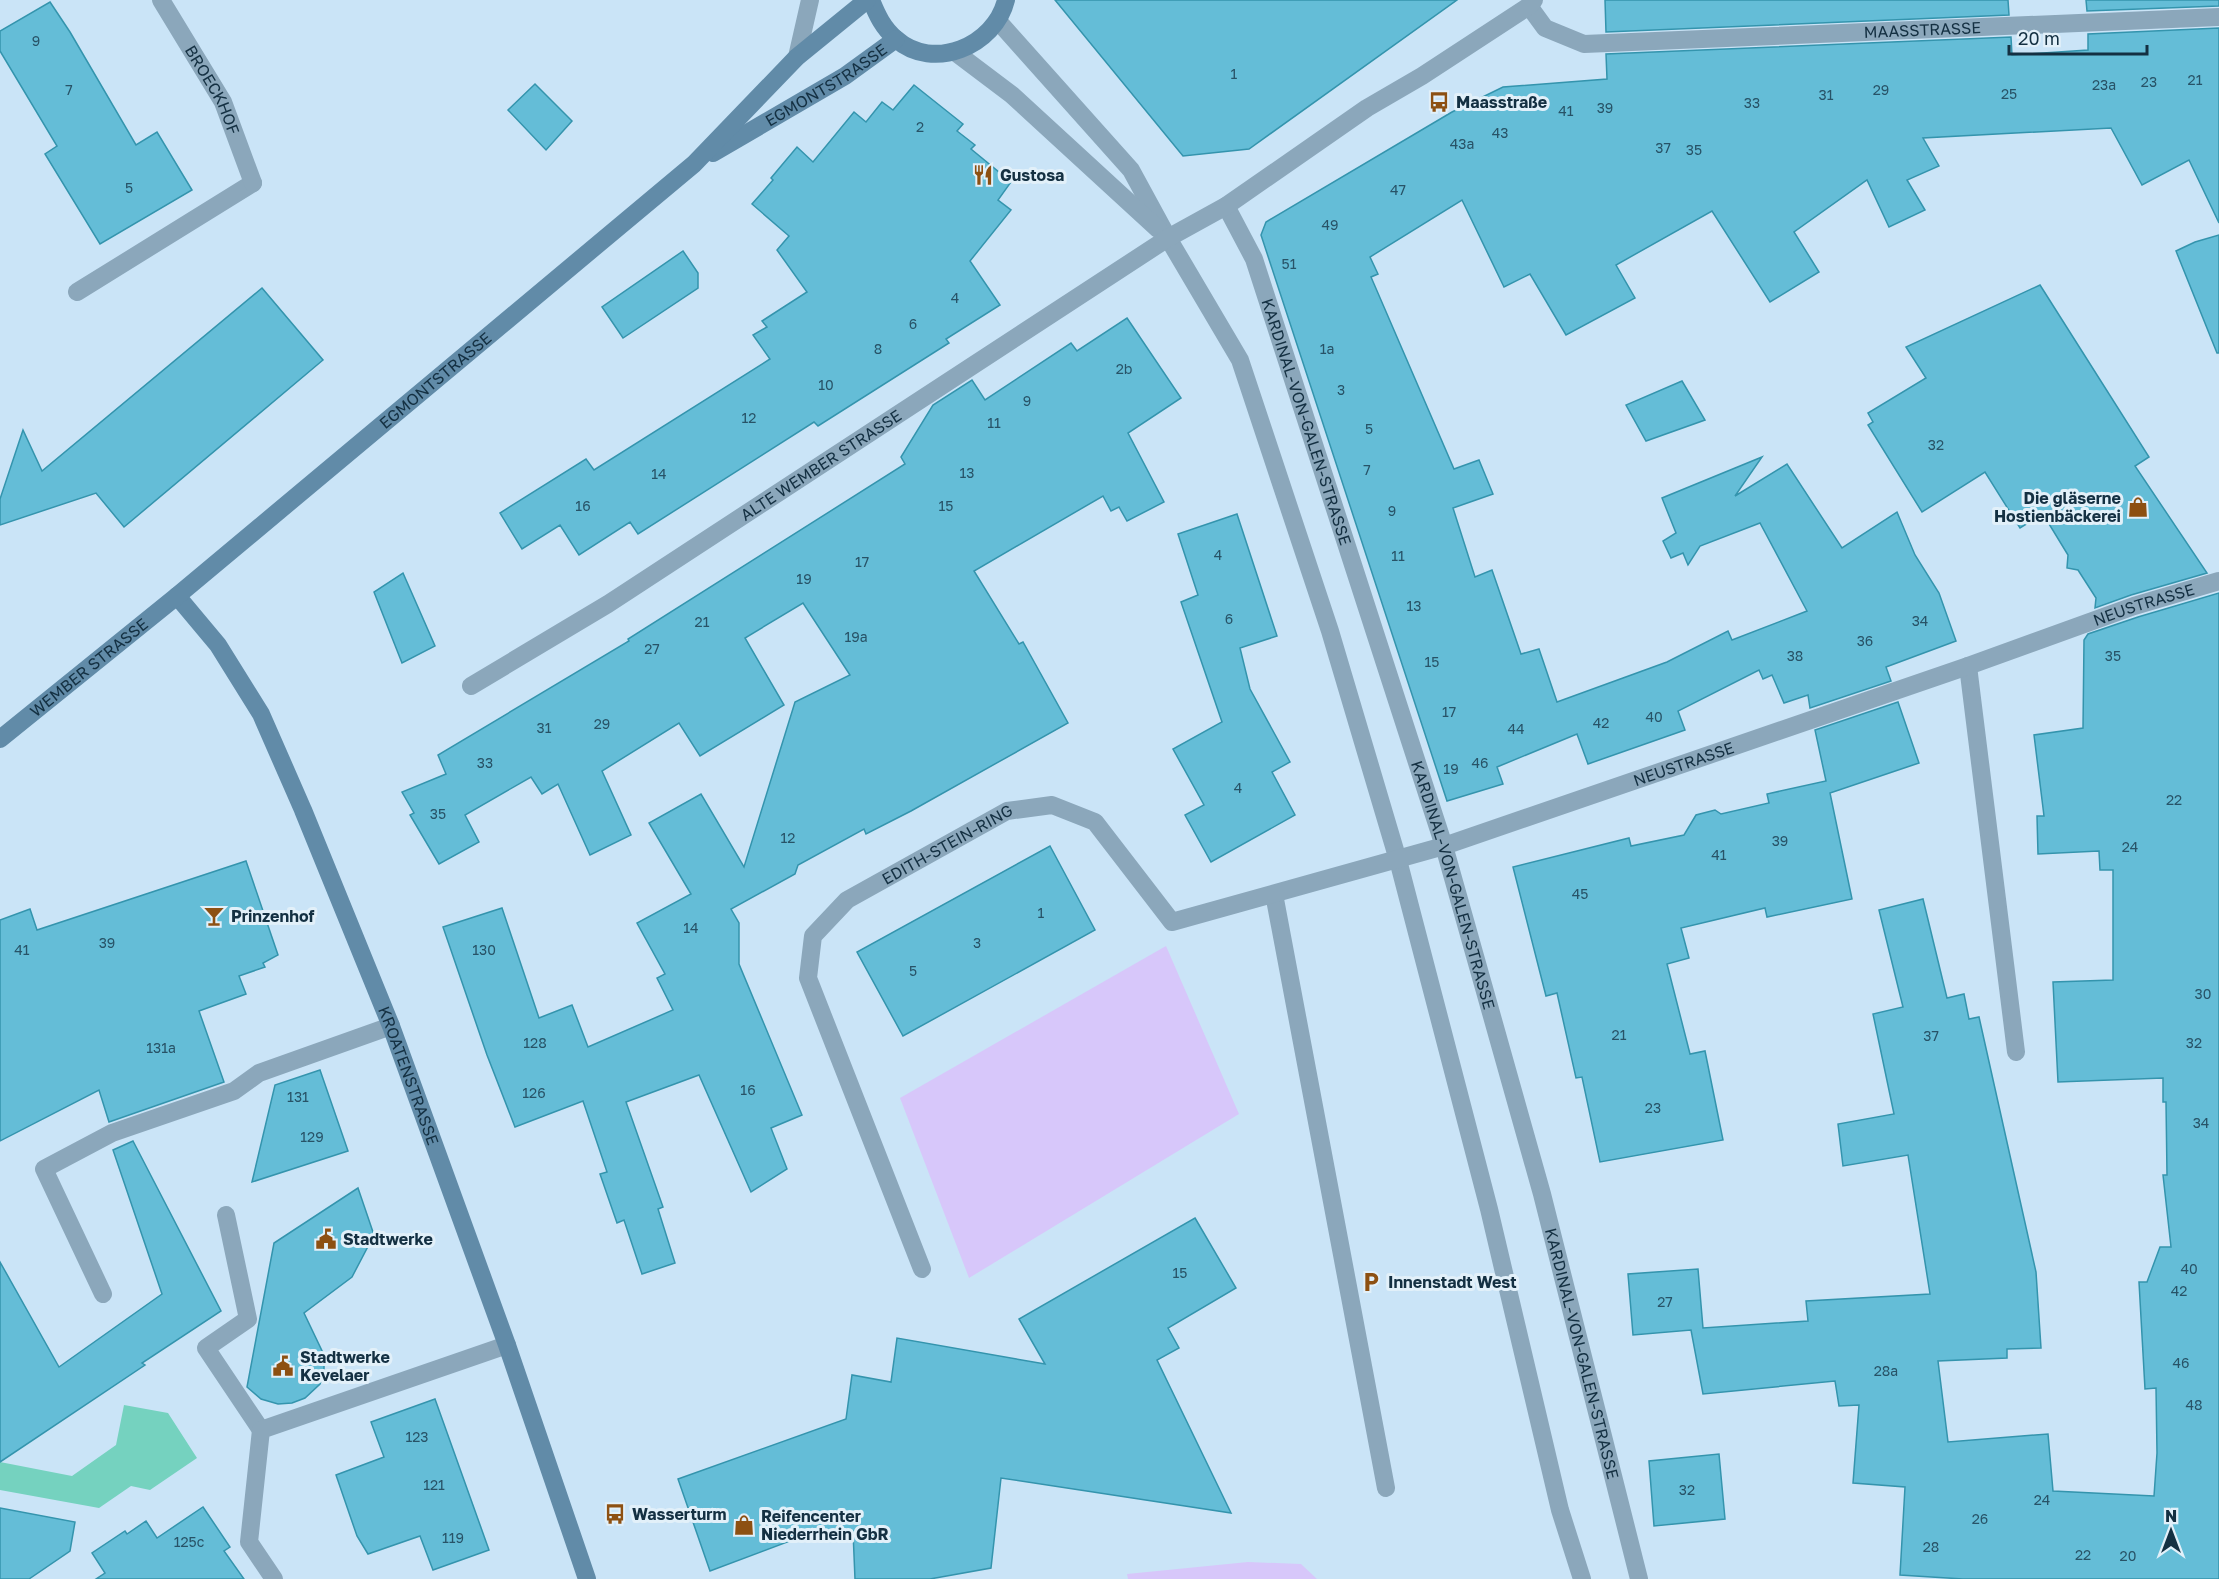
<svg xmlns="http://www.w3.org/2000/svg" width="2219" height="1579" viewBox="0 0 2219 1579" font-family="'Golos Text',sans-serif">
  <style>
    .green { fill: #d7c7fa }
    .water { fill: #75d2bf }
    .building { fill: #64bdd7; stroke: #3494ad; stroke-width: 1.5 }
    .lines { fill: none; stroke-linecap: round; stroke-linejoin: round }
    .lane { stroke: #8ba7bb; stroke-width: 18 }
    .street { stroke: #8ba7bb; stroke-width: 18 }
    .secondary { stroke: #618ba8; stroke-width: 18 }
    .labels { text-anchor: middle; stroke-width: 6; stroke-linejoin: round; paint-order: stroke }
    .number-label { font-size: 14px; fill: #285367 }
    .street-label { font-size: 16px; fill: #143042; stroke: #e2f0f9 }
    .poi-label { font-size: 16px; font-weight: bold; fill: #143042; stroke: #e2f0f9; text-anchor: start }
  </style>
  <rect width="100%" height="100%" fill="#cae4f7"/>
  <g class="green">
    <polygon points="1166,946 1239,1114 969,1278 900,1098"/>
    <polygon points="1248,1562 1301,1564 1317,1579 1128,1579 1127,1574"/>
  </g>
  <polygon class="water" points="124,1405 168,1413 197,1458 150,1490 131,1486 99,1508 0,1490 0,1462 72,1476 116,1445"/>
  <g class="building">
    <polygon points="1055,0 1457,0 1249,149 1183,156"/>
    <polygon points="1605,0 2008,0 2009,15 1606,32"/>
    <polygon points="2086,0 2219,0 2219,6 2087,11"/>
    <polygon points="50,2 70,32 136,145 157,132 192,190 100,244 45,154 57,146 0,51 0,31"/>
    <polygon points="2219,28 2219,223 2189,160 2142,185 2111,128 1923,138 1939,166 1907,180 1925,210 1889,227 1867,180 1794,232 1819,272 1770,302 1712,211 1616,265 1635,298 1566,335 1530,274 1504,287 1462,200 1370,257 1378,274 1371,277 1454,469 1479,460 1493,494 1453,508 1475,577 1492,570 1521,654 1539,649 1557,702 1667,662 1728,631 1732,640 1807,611 1760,523 1700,546 1688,565 1683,553 1671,558 1663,541 1676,533 1662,498 1762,457 1735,496 1787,464 1842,548 1897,512 1915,555 1939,593 1956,641 1886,667 1891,681 1810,708 1808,695 1784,703 1772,675 1763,679 1759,670 1678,711 1685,730 1588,764 1577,734 1497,767 1503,784 1447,801 1261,235 1266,222 1452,112 1503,87 1607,79 1606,54 2011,37 2012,55 2088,50 2088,34"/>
    <polygon points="535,84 572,121 546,150 508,110"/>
    <polygon points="914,85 963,124 957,131 975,145 971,149 1011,182 998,200 1011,210 970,261 1000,305 946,339 949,343 818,426 814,422 638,534 630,522 579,555 560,525 522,549 500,513 586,459 594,470 770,359 753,335 767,327 762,321 807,292 777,250 789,236 752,204 773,180 771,178 797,147 813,162 854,112 866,122 882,102 893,110"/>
    <polygon points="2219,235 2219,353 2217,353 2176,251 2195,242"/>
    <polygon points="683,251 698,273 698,288 623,338 602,307"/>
    <polygon points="2040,285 2149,457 2135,466 2207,573 2131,595 2095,608 2096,598 2078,570 2067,568 2068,555 2043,514 2020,528 1985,472 1922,512 1868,425 1873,422 1868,413 1926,378 1906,347"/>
    <polygon points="262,288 323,360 124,527 96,493 0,525 0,499 23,430 42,471"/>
    <polygon points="1127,318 1181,398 1128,433 1164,502 1127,521 1119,507 1111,511 1103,496 974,571 1019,644 1023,642 1068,723 911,811 866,834 864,829 798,865 795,874 731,909 739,923 739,964 802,1115 771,1128 787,1169 751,1192 699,1075 626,1102 663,1207 658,1209 675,1263 642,1274 624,1220 617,1223 600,1174 607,1172 583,1101 515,1127 487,1055 443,927 502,908 539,1018 572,1005 588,1047 673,1010 657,978 665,974 637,923 691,894 649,823 701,794 744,867 795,702 850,675 803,603 745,638 784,705 700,756 679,723 602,771 631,835 590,855 558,784 542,794 531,777 465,815 479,842 439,864 410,815 414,813 402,792 446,774 438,755 629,641 628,639 905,464 901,457 933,405 972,380 985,400 1071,343 1077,351"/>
    <polygon points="1682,381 1705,420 1646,441 1626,405"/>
    <polygon points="1237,514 1277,636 1240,648 1250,689 1290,762 1272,772 1295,815 1211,862 1185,815 1204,805 1173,749 1222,722 1181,602 1198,595 1178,534"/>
    <polygon points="403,573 435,646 402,663 374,592"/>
    <polygon points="2219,593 2219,1579 1963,1579 1900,1575 1905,1487 1853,1483 1859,1405 1839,1406 1835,1381 1703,1394 1691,1330 1633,1335 1628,1274 1698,1269 1703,1328 1808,1321 1806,1301 1930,1294 1908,1155 1843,1166 1838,1124 1894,1114 1873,1014 1903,1007 1879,910 1923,899 1947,998 1964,994 1969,1019 1979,1017 2036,1272 2041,1348 2007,1349 2007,1358 1938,1361 1948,1442 2048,1434 2053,1491 2154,1496 2157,1453 2156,1388 2145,1389 2139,1282 2147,1282 2160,1247 2171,1247 2163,1175 2167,1175 2166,1102 2163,1102 2163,1078 2058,1082 2053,982 2113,980 2113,870 2100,870 2099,851 2038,854 2037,816 2044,816 2034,735 2083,728 2084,640 2088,634 2138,617"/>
    <polygon points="1898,702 1919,763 1830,793 1852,899 1767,917 1765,908 1681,928 1689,958 1667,964 1690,1054 1705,1051 1723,1140 1600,1162 1582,1077 1576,1078 1557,993 1546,996 1513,867 1629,838 1631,846 1684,835 1696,815 1715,810 1721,814 1769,803 1767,794 1826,781 1815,730"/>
    <polygon points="1050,846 1095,930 903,1036 857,952"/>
    <polygon points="246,861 278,955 263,963 265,967 239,976 246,994 199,1011 224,1082 109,1122 99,1090 0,1141 0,920 30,909 37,930"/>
    <polygon points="320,1070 348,1151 252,1182 275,1085"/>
    <polygon points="133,1141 221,1311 142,1363 145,1365 0,1462 0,1262 59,1367 162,1294 113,1150"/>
    <polygon points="358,1188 374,1235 352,1277 304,1313 324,1355 324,1371 320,1384 305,1398 292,1403 278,1404 261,1399 247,1387 274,1243"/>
    <polygon points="1195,1218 1236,1288 1168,1328 1179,1348 1157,1360 1231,1513 1001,1478 991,1568 930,1579 855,1579 853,1531 811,1533 710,1571 678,1479 846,1419 852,1375 891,1382 897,1338 1045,1364 1019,1319"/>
    <polygon points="435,1399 489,1550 433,1570 420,1536 368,1554 357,1536 336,1475 384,1457 371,1422"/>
    <polygon points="1719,1454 1725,1519 1654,1526 1649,1461"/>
    <polygon points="203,1507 230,1547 224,1551 244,1579 96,1579 105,1573 92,1553 125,1531 127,1534 146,1521 157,1538"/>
    <polygon points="0,1508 75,1522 70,1551 29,1579 0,1579"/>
  </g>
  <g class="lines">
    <g class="lane">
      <polyline points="77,292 253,183"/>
      <polyline points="1274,894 1386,1488"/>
      <polyline points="226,1215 248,1319 206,1348 261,1430"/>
      <polyline points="103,1294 44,1169 112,1133 234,1091 259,1073 391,1026"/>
      <polyline points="274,1579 249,1542 261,1430 507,1345"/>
    </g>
    <g class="street">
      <path id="s1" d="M161,0L223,102L253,183"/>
      <path id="s2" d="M1529,6L1545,28L1584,44L2219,17"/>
      <polyline points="998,21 1131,170 1168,238 1240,360 1330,631 1398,860 1489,1209 1560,1510 1582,1579"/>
      <polyline points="955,52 1012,95 1158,229"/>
      <polyline points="797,57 810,0"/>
      <path id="s3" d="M1226,206L1254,259L1444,846L1542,1194L1639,1579"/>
      <polyline points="1968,666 2016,1052"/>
      <path id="s4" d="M471,686L608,604L1168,238L1226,206L1367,108L1422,76L1529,6L1534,0"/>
      <path id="s5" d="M922,1269L808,978L813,936L847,900L1007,811L1052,805L1095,822L1172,922L1444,846L1968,666L2134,606L2219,581"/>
    </g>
    <g class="secondary">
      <path d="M871,0C877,15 883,28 896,39C933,72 995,46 1006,0"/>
      <path id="s6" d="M713,153L845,76L896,39"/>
      <path id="s7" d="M177,596L218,645L261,714L303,810L391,1026L507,1345L587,1579"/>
      <path id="s8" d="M0,739L177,596L694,164L797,57L867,0"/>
    </g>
  </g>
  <defs>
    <g id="bus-bare" transform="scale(1.62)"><path d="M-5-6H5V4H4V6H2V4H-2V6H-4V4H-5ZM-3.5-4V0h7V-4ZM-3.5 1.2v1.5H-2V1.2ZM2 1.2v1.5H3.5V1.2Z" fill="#8d5012" stroke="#e2f0f9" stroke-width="2.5" paint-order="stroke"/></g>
    <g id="restaurant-bare" transform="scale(1.62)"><path d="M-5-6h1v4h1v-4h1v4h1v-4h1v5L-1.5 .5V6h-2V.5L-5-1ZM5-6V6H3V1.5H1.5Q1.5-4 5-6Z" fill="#8d5012" stroke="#e2f0f9" stroke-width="2.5" paint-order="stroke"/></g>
    <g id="shop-bare" transform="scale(1.62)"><path d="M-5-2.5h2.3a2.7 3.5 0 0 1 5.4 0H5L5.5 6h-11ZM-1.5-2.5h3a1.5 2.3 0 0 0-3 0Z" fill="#8d5012" stroke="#e2f0f9" stroke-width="2.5" paint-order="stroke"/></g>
    <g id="bar-bare" transform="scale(1.62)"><path d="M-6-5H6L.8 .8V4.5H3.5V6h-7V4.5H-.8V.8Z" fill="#8d5012" stroke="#e2f0f9" stroke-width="2.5" paint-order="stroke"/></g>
    <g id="civic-bare" transform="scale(1.62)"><path d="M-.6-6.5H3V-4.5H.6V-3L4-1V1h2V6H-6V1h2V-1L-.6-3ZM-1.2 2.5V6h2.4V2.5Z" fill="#8d5012" stroke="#e2f0f9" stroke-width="2.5" paint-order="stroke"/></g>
    <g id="parking-bare" transform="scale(1.62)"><path d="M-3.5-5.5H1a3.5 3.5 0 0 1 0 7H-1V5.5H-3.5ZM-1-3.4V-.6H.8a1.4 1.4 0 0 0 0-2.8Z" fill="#8d5012" stroke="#e2f0f9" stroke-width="2.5" paint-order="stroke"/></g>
  </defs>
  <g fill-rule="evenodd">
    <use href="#bus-bare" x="1439" y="102"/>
    <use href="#restaurant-bare" x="983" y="175"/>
    <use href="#shop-bare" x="2138" y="507"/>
    <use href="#bar-bare" x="214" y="916"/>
    <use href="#civic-bare" x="326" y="1239"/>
    <use href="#parking-bare" x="1371" y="1282"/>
    <use href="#civic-bare" x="283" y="1366"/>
    <use href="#bus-bare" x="615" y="1514"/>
    <use href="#shop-bare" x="744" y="1525"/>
  </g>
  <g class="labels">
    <g class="number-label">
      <text x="36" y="46">9</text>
      <text x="1234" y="79">1</text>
      <text x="2195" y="85">21</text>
      <text x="2149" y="87">23</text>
      <text x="2104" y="90">23a</text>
      <text x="69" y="95">7</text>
      <text x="1881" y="95">29</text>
      <text x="2009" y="99">25</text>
      <text x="1826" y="100">31</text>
      <text x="1752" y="108">33</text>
      <text x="1605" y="113">39</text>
      <text x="1566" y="116">41</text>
      <text x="920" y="132">2</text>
      <text x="1500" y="138">43</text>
      <text x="1462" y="149">43a</text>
      <text x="1663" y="153">37</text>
      <text x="1694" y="155">35</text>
      <text x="129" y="193">5</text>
      <text x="1398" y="195">47</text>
      <text x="1330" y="230">49</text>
      <text x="1289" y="269">51</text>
      <text x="955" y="303">4</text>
      <text x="913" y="329">6</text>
      <text x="878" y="354">8</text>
      <text x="1327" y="354">1a</text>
      <text x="1124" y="374">2b</text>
      <text x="826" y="390">10</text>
      <text x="1341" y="395">3</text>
      <text x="1027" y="406">9</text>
      <text x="749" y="423">12</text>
      <text x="994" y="428">11</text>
      <text x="1369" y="434">5</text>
      <text x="1936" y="450">32</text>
      <text x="1367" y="475">7</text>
      <text x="967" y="478">13</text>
      <text x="659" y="479">14</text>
      <text x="583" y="511">16</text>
      <text x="946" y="511">15</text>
      <text x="1392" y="516">9</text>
      <text x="1218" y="560">4</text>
      <text x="1398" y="561">11</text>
      <text x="862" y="567">17</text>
      <text x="804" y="584">19</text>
      <text x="1414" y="611">13</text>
      <text x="1229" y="624">6</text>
      <text x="1920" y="626">34</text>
      <text x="702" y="627">21</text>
      <text x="856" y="642">19a</text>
      <text x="1865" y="646">36</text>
      <text x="652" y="654">27</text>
      <text x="1795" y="661">38</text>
      <text x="2113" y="661">35</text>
      <text x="1432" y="667">15</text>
      <text x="1449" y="717">17</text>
      <text x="1654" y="722">40</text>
      <text x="1601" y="728">42</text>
      <text x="602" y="729">29</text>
      <text x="544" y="733">31</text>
      <text x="1516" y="734">44</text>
      <text x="485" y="768">33</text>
      <text x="1480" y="768">46</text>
      <text x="1451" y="774">19</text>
      <text x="1238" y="793">4</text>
      <text x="2174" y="805">22</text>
      <text x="438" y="819">35</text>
      <text x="788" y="843">12</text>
      <text x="1780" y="846">39</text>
      <text x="2130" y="852">24</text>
      <text x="1719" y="860">41</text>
      <text x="1580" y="899">45</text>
      <text x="1041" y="918">1</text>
      <text x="691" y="933">14</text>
      <text x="107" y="948">39</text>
      <text x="977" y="948">3</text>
      <text x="22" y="955">41</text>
      <text x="484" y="955">130</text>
      <text x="913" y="976">5</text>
      <text x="2203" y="999">30</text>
      <text x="1619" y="1040">21</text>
      <text x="1931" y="1041">37</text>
      <text x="535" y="1048">128</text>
      <text x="2194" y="1048">32</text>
      <text x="161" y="1053">131a</text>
      <text x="748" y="1095">16</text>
      <text x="534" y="1098">126</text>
      <text x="298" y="1102">131</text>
      <text x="1653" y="1113">23</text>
      <text x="2201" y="1128">34</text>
      <text x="312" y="1142">129</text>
      <text x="2189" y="1274">40</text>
      <text x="1180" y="1278">15</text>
      <text x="2179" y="1296">42</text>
      <text x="1665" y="1307">27</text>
      <text x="2181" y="1368">46</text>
      <text x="1886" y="1376">28a</text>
      <text x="2194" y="1410">48</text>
      <text x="417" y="1442">123</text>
      <text x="434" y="1490">121</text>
      <text x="1687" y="1495">32</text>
      <text x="2042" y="1505">24</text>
      <text x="1980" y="1524">26</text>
      <text x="453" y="1543">119</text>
      <text x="189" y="1547">125c</text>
      <text x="1931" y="1552">28</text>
      <text x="2083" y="1560">22</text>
      <text x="2128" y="1561">20</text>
    </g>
    <g class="street-label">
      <text dy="6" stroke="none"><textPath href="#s2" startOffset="408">MAASSTRASSE</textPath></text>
      <text dy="6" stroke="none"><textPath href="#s6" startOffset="132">EGMONTSTRASSE</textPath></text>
      <text dy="6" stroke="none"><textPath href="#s1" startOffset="104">BROECKHOF</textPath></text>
      <text dy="6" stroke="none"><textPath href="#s8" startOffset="564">EGMONTSTRASSE</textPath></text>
      <text dy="6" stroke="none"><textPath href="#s3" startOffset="231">KARDINAL-VON-GALEN-STRASSE</textPath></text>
      <text dy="6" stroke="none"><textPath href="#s4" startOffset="414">ALTE WEMBER STRASSE</textPath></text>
      <text dy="6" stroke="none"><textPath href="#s5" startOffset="1828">NEUSTRASSE</textPath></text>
      <text dy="6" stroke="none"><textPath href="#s8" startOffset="114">WEMBER STRASSE</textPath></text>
      <text dy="6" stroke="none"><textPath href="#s5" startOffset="1341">NEUSTRASSE</textPath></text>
      <text dy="6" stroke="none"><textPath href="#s5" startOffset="519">EDITH-STEIN-RING</textPath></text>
      <text dy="6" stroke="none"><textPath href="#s3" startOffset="717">KARDINAL-VON-GALEN-STRASSE</textPath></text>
      <text dy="6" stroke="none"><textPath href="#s7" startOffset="536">KROATENSTRASSE</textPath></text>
      <text dy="6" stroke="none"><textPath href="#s3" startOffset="1203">KARDINAL-VON-GALEN-STRASSE</textPath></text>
    </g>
    <g class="poi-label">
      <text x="1456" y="108">Maasstraße</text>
      <text x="1000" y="181">Gustosa</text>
      <text x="2121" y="504" text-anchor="end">Die gläserne<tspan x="2121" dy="18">Hostienbäckerei</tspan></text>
      <text x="231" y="922">Prinzenhof</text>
      <text x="343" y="1245">Stadtwerke</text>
      <text x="1388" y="1288">Innenstadt West</text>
      <text x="300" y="1363">Stadtwerke<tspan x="300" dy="18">Kevelaer</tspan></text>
      <text x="632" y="1520">Wasserturm</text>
      <text x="761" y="1522">Reifencenter<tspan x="761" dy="18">Niederrhein GbR</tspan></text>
    </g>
  </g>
  <g transform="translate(2171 1531)" stroke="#e2f0f9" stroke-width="4.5" paint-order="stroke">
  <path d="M0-4.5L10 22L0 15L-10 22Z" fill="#143042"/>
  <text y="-9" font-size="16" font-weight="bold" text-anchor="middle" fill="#143042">N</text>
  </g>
  <path d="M2009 45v9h138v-9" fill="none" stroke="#143042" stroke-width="3"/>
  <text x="2018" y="45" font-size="18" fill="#143042" stroke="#e2f0f9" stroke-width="4.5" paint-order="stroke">20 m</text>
</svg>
